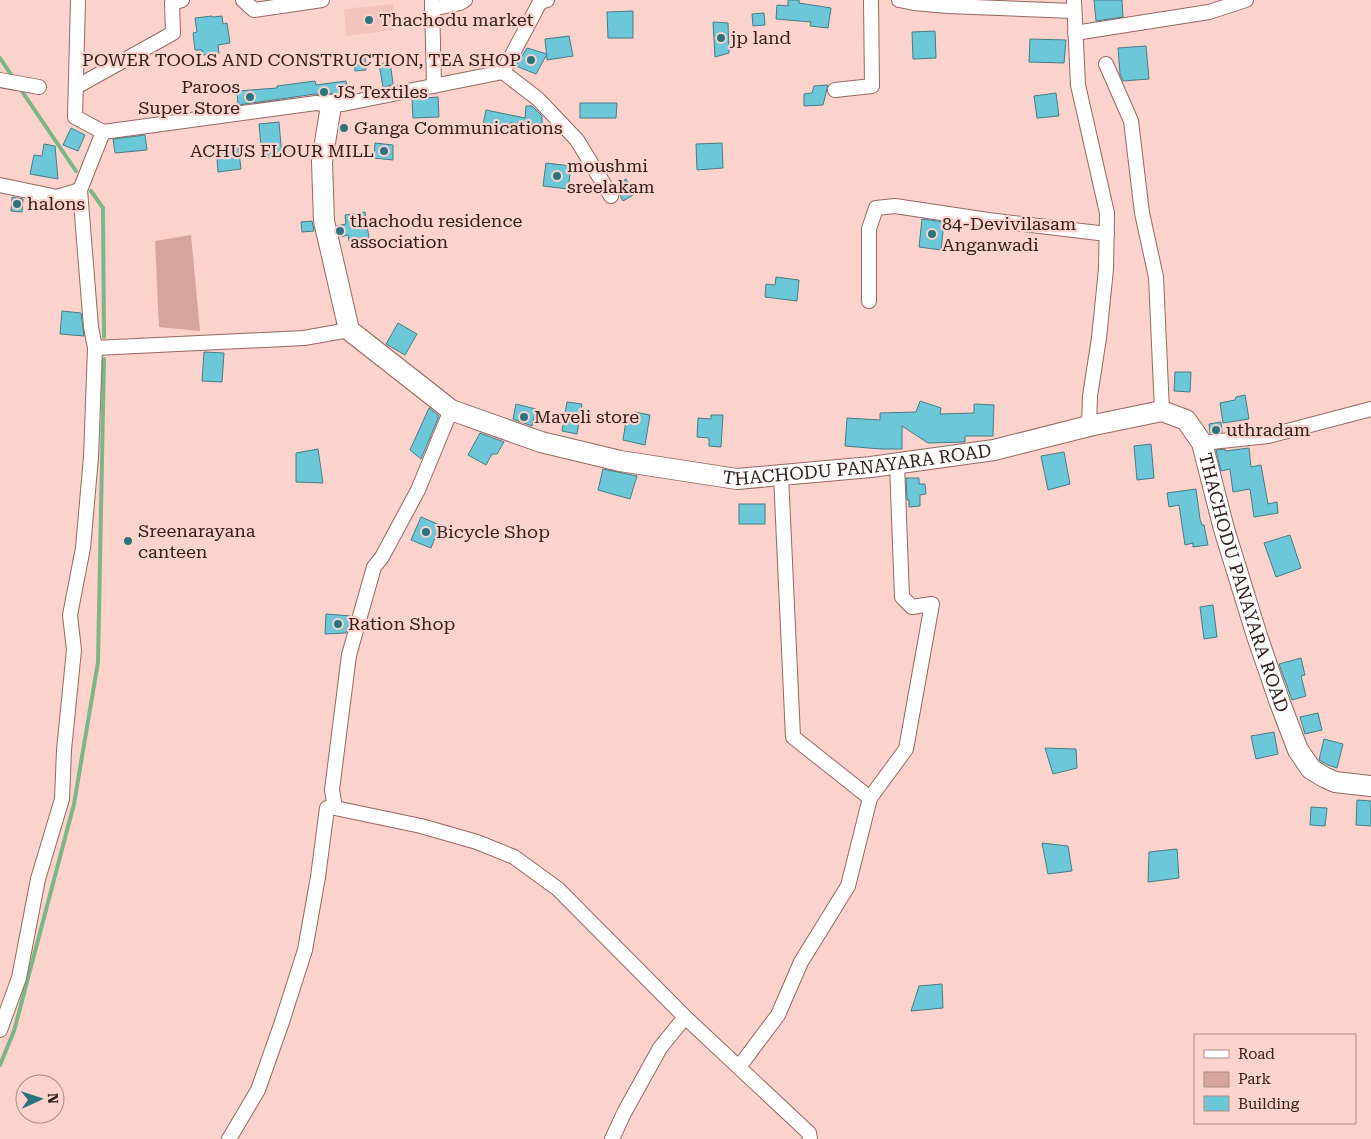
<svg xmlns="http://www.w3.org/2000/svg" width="1371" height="1139" viewBox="0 0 1371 1139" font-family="'Roboto Serif',serif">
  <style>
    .built { fill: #f1c3bb }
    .green { fill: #d6a49c }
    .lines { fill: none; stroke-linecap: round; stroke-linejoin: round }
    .stream { stroke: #7cb687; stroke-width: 4 }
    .building { fill: #6cc8d8; stroke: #477b84 }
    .minor-casing { stroke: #946861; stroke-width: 16 }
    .secondary-casing { stroke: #946861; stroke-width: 22 }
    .minor { stroke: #fff; stroke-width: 14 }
    .secondary { stroke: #fff; stroke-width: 20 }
    .poi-dot { fill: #2c737e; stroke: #fbd3cc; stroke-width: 2 }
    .labels { text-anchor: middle; stroke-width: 4.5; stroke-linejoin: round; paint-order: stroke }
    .poi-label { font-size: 18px; fill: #32201d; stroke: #fbd3cc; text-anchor: start }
    .street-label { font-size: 18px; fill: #32201d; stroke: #fbd3cc }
  </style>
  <rect width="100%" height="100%" fill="#fbd3cc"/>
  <polygon class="built" points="393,4 393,30 346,36 344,9"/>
  <polygon class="green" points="191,235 200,331 159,327 155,241"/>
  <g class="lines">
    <g class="stream">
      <polyline points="0,58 14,79"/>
      <polyline points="19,87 76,171"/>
      <polyline points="91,191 103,208 104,337"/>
      <polyline points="0,1065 14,1031 74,804 98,662 104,359"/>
    </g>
  </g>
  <g class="building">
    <polygon points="788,0 799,0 799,3 831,8 828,28 810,26 811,22 776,19 777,5 788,6"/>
    <polygon points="1094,0 1122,0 1123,17 1096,21"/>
    <polygon points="633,11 633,38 608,38 607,12"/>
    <polygon points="764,13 765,25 753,26 752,14"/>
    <polygon points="212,16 213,17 222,16 223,24 227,23 230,43 218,45 219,53 203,55 202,50 195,50 193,33 197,32 195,18"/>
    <polygon points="713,22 728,23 729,53 715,57"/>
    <polygon points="935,31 936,58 913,59 912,32"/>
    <polygon points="569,36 573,56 547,60 545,39"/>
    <polygon points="1030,39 1066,40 1064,63 1029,62"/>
    <polygon points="1146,46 1149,79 1123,81 1120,74 1118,48"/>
    <polygon points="527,48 547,54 536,74 516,66"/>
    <polygon points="365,58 366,70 355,71 354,59"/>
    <polygon points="390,62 393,83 392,85 383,87 379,64"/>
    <polygon points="315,81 316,85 346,81 348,94 338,96 332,93 325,95 315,94 238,105 237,91 277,88 277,86"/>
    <polygon points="828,85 823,105 804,106 804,94 812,93 814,86"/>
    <polygon points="1056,93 1059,116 1037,118 1034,96"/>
    <polygon points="438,97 439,117 413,118 412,99"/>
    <polygon points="580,103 617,103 616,118 580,118"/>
    <polygon points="526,106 532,106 542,116 542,125 510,123 508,135 482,130 486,110 525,118"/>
    <polygon points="279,122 282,157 262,158 259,124"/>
    <polygon points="71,128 85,135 78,151 63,145"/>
    <polygon points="145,135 147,150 115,153 113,139"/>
    <polygon points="375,143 393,145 393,160 374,158"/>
    <polygon points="722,143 723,168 697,170 696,144"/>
    <polygon points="44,144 55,146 58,179 30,174 34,155 42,156"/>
    <polygon points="238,144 241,169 218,172 216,145"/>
    <polygon points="546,163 571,166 568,189 543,186"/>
    <polygon points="626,179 635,194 623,201 615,186"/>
    <polygon points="12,197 23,199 22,212 11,211"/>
    <polygon points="365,212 369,238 349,241 348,235 340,237 337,226 346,224 345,215"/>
    <polygon points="922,219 944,222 941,250 919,247"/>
    <polygon points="312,221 314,231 302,232 301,222"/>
    <polygon points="776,277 799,280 797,301 765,297 766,284 775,285"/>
    <polygon points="62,311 81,313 84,336 60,334"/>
    <polygon points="398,323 417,334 405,355 386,344"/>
    <polygon points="204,352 224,353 222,382 202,381"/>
    <polygon points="1175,372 1191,372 1190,392 1174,391"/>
    <polygon points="1245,395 1249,419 1223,423 1220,403 1235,400 1236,397"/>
    <polygon points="920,401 941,408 940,414 974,413 974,404 994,405 993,436 965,436 965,442 928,443 902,426 902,449 881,449 845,446 847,418 880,420 880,413 916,412"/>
    <polygon points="567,402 582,404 577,434 562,431"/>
    <polygon points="516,404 536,409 532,426 513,419"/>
    <polygon points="429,408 439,416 421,459 410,450"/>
    <polygon points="635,412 650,415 645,445 623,440 626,421 633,423"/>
    <polygon points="711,415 723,415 721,447 709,446 709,438 697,437 698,418 711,419"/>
    <polygon points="1221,422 1222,432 1210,433 1209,424"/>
    <polygon points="480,433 504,442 497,454 492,454 486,465 468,455"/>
    <polygon points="1151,444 1154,478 1137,480 1134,446"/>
    <polygon points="1249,448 1251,467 1261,465 1268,504 1277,502 1278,513 1254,517 1250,489 1233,492 1230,469 1221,471 1216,450 1225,449 1225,451"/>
    <polygon points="318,449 323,483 296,482 296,453"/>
    <polygon points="1064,452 1070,484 1048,490 1041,456"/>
    <polygon points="603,469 637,476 630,499 598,490"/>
    <polygon points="906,478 919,478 919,484 925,484 926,494 920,495 920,506 909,507 909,500 907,500"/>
    <polygon points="1196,489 1200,519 1202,525 1204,525 1208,545 1193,547 1193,543 1185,545 1179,505 1169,507 1167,493"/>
    <rect x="739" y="504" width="26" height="20"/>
    <polygon points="421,517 440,525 431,548 411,540"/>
    <polygon points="1290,535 1301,568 1276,577 1264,543"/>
    <polygon points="1213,605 1217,637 1204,639 1200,607"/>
    <polygon points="326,614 351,616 346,633 325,634"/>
    <polygon points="1301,658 1305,675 1301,676 1306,696 1292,700 1279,664"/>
    <polygon points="1318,713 1322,730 1305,734 1300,717"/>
    <polygon points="1274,732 1278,754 1256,759 1251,736"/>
    <polygon points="1324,739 1343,744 1337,768 1328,765 1319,760"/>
    <polygon points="1045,748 1076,749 1077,768 1053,774"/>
    <polygon points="1357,800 1371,801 1371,826 1356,825"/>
    <polygon points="1311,807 1327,808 1325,826 1310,825"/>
    <polygon points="1042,843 1068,846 1072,871 1048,874"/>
    <polygon points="1177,849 1179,878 1148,882 1149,852"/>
    <polygon points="942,984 943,1008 911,1011 919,986"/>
  </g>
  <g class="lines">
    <g class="minor-casing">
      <g id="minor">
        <polyline points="78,0 75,117 103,132"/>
        <polyline points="243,0 254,10 322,0"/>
        <polyline points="432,0 434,86"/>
        <polyline points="899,0 914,3 948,6 1074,11"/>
        <polyline points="1074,0 1078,85 1107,213 1106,269 1099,338 1090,396 1089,426"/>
        <polyline points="432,9 460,3 465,0"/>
        <polyline points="1075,33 1209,12 1246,0"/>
        <polyline points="1106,64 1131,121 1142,213 1156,277 1162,411"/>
        <polyline points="503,72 538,99 577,140 611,196"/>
        <polyline points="0,80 39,87"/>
        <polyline points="76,87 173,33 172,3 182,0"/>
        <polyline points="835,90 872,86 871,0"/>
        <polyline points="0,185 57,197 80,190 103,132 316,103 331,105 343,104 503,72 540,2 547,0"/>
        <polyline points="869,301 869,229 876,208 895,206 988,220 1107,234"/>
        <polyline points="95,348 304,338 349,330"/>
        <polyline points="1202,443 1268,436 1371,409"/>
        <polyline points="781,475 793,737 870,798"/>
        <polyline points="335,808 332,790 349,655 374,567 382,557 418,490 451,410"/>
        <polyline points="0,1030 19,978 38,879 62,799 64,750 74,650 70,615 83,548 91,457 95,348 91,327 80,190"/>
        <polyline points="739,1067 778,1015 801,962 848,886 870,798 906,749 932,604 912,607 902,597 897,464"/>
        <polyline points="229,1139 258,1090 282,1022 305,950 318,877 327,808 335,808 421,826 477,842 514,857 558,889 685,1017 809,1133 810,1139"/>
        <polyline points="612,1139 624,1113 660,1048 685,1017"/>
      </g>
    </g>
    <g class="secondary-casing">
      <g id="secondary">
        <path id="s1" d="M331,105L322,162L324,221L349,330L451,410L541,442L620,461L737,479L871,467L994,450L1089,426L1162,411L1186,420L1202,443L1224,529L1257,636L1280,703L1298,750L1311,769L1324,777L1335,782L1371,786"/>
      </g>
    </g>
    <use href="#minor" class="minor"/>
    <use href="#secondary" class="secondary"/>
  </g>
  <g class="poi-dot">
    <circle cx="369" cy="20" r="5"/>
    <circle cx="721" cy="38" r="5"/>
    <circle cx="531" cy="60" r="5"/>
    <circle cx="324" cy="92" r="5"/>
    <circle cx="250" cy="97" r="5"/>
    <circle cx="344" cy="128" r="5"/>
    <circle cx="384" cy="151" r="5"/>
    <circle cx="557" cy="176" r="5"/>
    <circle cx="17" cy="204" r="5"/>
    <circle cx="340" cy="231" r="5"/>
    <circle cx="932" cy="234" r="5"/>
    <circle cx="524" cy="417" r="5"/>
    <circle cx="1216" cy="430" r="5"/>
    <circle cx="426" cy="532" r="5"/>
    <circle cx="128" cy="541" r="5"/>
    <circle cx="338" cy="624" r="5"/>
  </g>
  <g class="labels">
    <g class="poi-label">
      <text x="379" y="26">Thachodu market</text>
      <text x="731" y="44">jp land</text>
      <text x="521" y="66" text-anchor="end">POWER TOOLS AND CONSTRUCTION, TEA SHOP</text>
      <text x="240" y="93" text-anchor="end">Paroos<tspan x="240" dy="21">Super Store</tspan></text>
      <text x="334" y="98">JS Textiles</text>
      <text x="354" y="134">Ganga Communications</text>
      <text x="374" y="157" text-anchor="end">ACHUS FLOUR MILL</text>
      <text x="567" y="172">moushmi<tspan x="567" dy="21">sreelakam</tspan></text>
      <text x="27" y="210">halons</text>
      <text x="350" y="227">thachodu residence<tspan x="350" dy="21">association</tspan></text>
      <text x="942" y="230">84-Devivilasam<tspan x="942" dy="21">Anganwadi</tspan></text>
      <text x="534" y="423">Maveli store</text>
      <text x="1226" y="436">uthradam</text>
      <text x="138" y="537">Sreenarayana<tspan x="138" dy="21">canteen</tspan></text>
      <text x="436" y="538">Bicycle Shop</text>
      <text x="348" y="630">Ration Shop</text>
    </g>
    <g class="street-label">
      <text dy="6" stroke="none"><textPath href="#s1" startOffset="774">THACHODU PANAYARA ROAD</textPath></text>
      <text dy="6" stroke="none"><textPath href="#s1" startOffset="1284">THACHODU PANAYARA ROAD</textPath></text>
    </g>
  </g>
  <rect x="1194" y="1034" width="162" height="90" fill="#fbd3cc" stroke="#ab8b86"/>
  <rect x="1204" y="1050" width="25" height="8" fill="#ffffff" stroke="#ab8b86"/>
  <text x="1238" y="1059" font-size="15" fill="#32201d">Road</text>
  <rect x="1204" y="1072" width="25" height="15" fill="#d6a49c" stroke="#ab8b86"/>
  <text x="1238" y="1084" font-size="15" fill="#32201d">Park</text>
  <rect x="1204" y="1096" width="25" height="15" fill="#6cc8d8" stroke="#ab8b86"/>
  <text x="1238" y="1109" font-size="15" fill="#32201d">Building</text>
  <g transform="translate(40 1099) rotate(87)"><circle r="24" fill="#fbd3cc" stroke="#ab8b86"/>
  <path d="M0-4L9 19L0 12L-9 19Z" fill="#2c737e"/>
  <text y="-8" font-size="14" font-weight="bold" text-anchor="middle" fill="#32201d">N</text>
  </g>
</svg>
